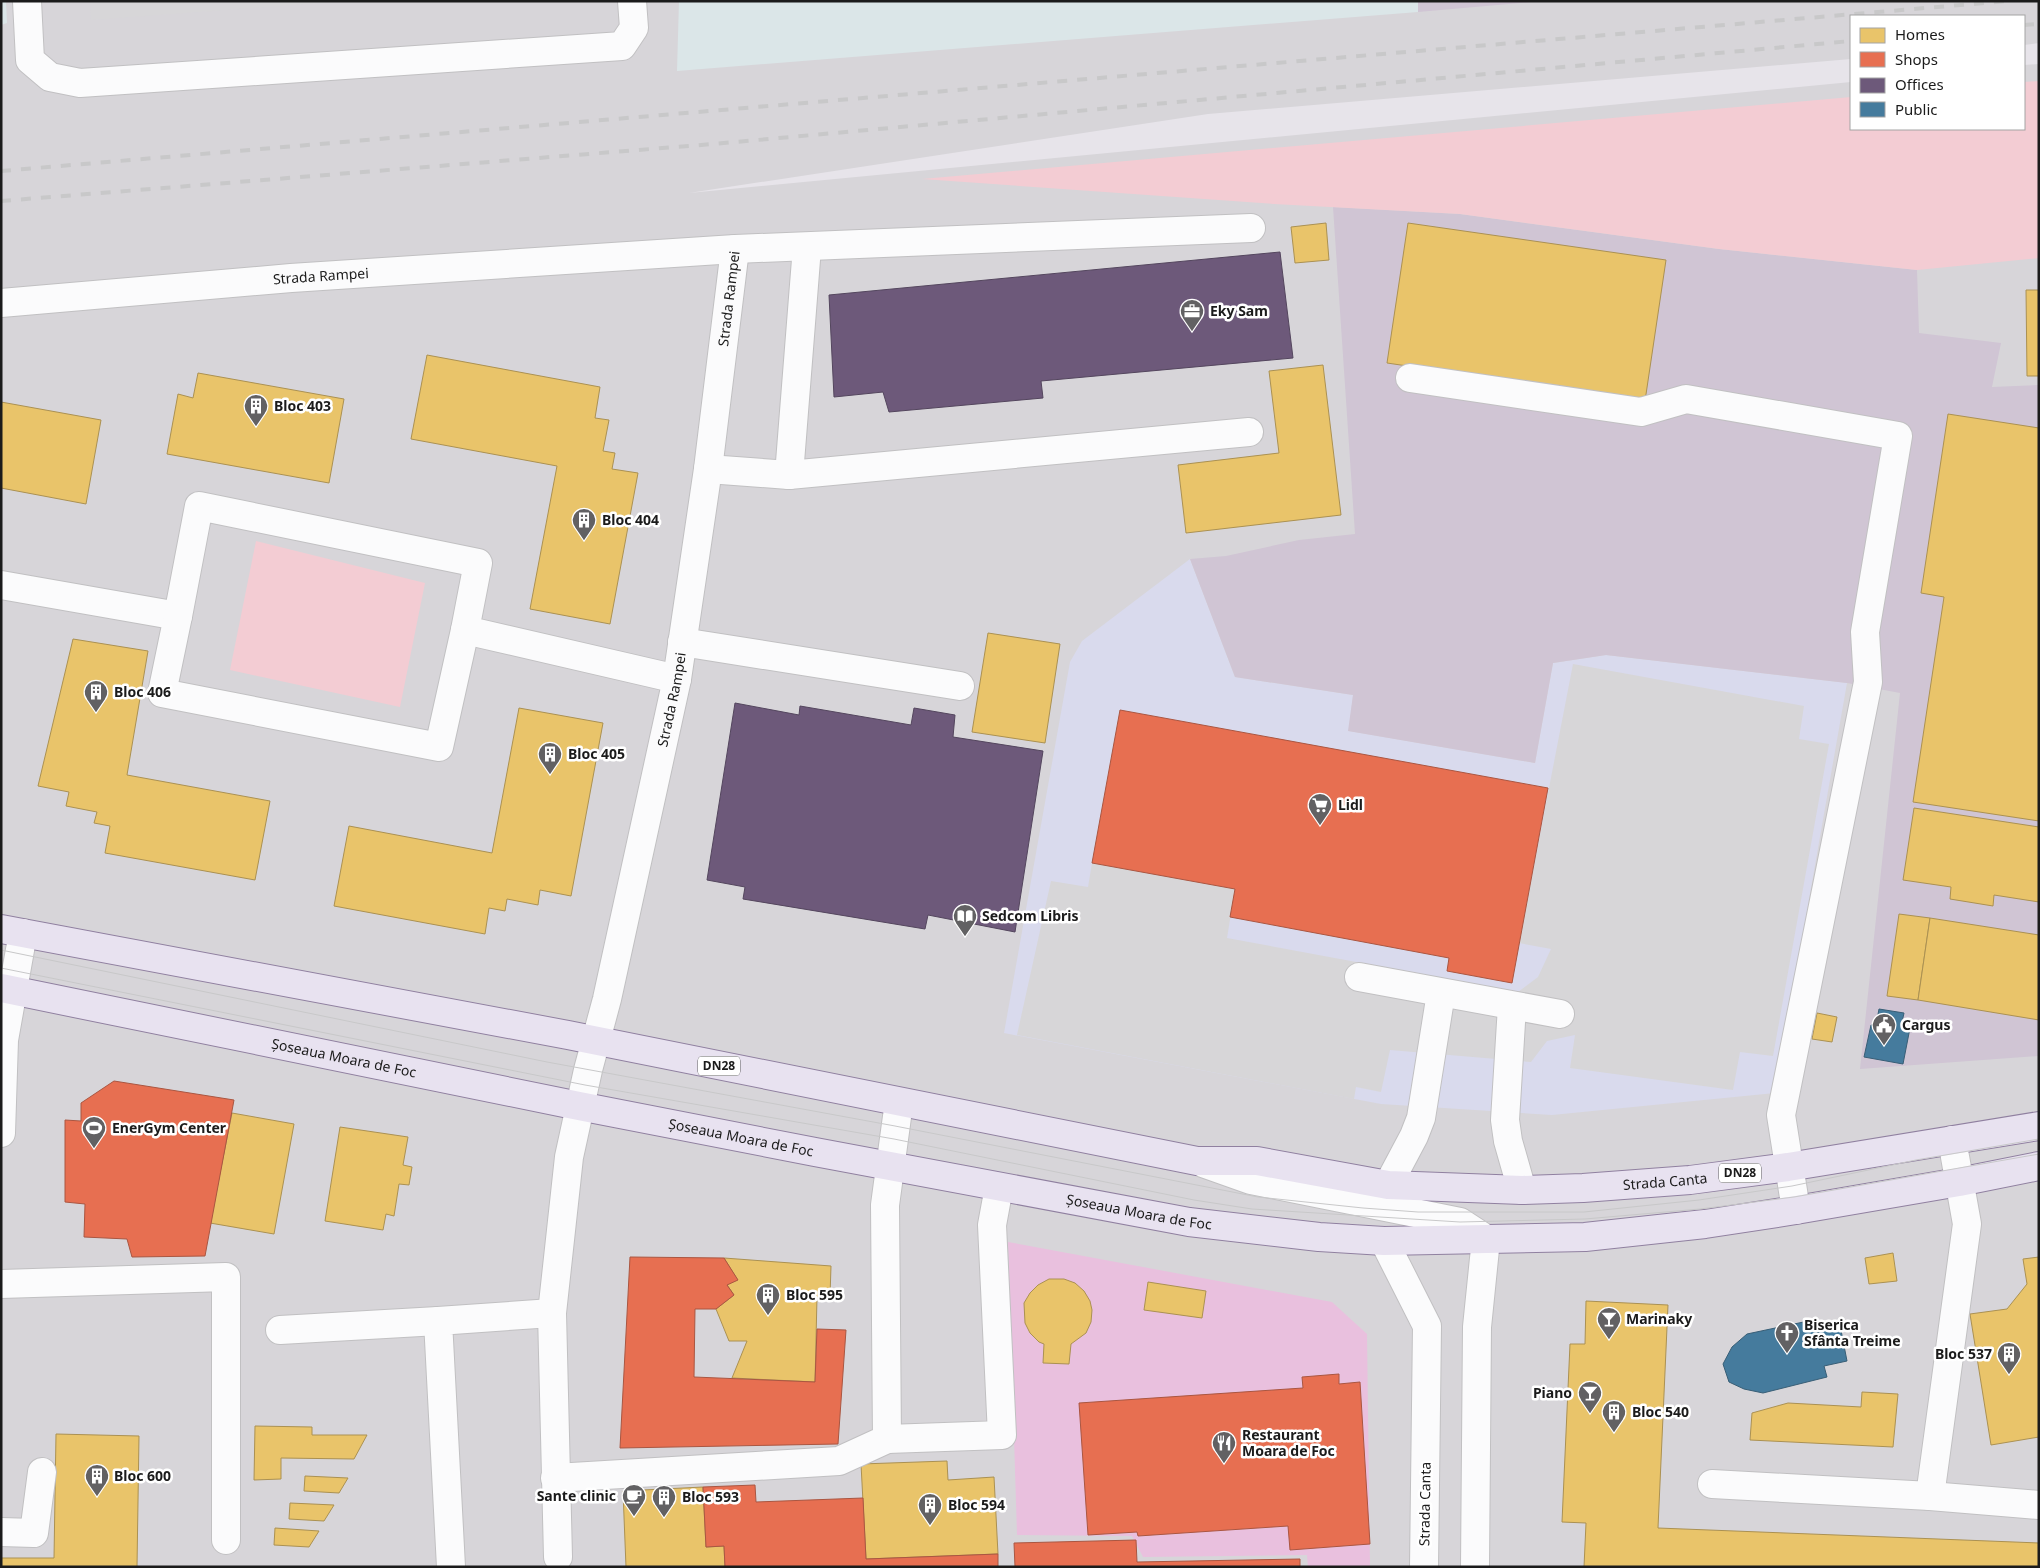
<svg xmlns="http://www.w3.org/2000/svg" width="2040" height="1568" viewBox="0 0 2040 1568" font-family="'Noto Sans',sans-serif">
  <style>
    .residential { fill: #d7d5d9 }
    .commercial { fill: #d9daed }
    .industrial { fill: #dbe6e8 }
    .construction { fill: #d0c5d4 }
    .grass { fill: #e9c0de }
    .park { fill: #f3ccd3 }
    .parking { fill: #d7d6d8 }
    .homes { fill: #e9c46a; stroke: #ab9152 }
    .shops { fill: #e76f51; stroke: #aa5641 }
    .offices { fill: #6d597a; stroke: #54465e }
    .public { fill: #457b9d; stroke: #385e76 }
    .lines { fill: none; stroke-linecap: round; stroke-linejoin: round }
    .minor-casing { stroke: #c1c0c2; stroke-width: 30 }
    .major-casing { stroke: #9080a0; stroke-width: 30 }
    .minor { stroke: #fbfbfc; stroke-width: 28 }
    .major { stroke: #e8e2f0; stroke-width: 28 }
    .tram { stroke: #c8c8c9; stroke-width: 1 }
    .rail { stroke: #c8c8c9; stroke-width: 4; stroke-dasharray: 10 10; stroke-linecap: butt }
    .labels { text-anchor: middle; stroke-width: 5; stroke-linejoin: round; paint-order: stroke }
    .shield { fill: #fff; stroke: #5f5f5f; stroke-width: 1 }
    .shield-label { font-size: 12px; font-weight: bold; fill: #1b1b1b }
    .street-label { font-size: 14px; fill: #1b1b1b; stroke: #fff }
    .poi-label { font-size: 14px; font-weight: bold; fill: #1b1b1b; stroke: #fff; text-anchor: start }
  </style>
  <rect width="100%" height="100%" fill="#e7e4ea"/>
  <polygon class="residential" points="1,1 2039,1 2039,43 2024,45 2024,16 1851,16 1851,59 1208,114 689,193 1851,82 1851,129 2024,129 2024,65 2039,64 2039,1567 1,1567"/>
  <polygon class="commercial" points="1190,559 1235,677 1353,695 1349,731 1535,763 1553,663 1606,655 1847,683 1775,1093 1552,1115 1381,1104 1004,1033 1070,662 1082,641"/>
  <g class="industrial">
    <polygon points="1,1 6,1 7,23 1,25"/>
    <polygon points="679,1 1418,1 1418,12 677,71"/>
  </g>
  <g class="construction">
    <polygon points="1418,1 1543,1 1418,12"/>
    <polygon points="1333,207 1460,214 1719,249 1917,270 1919,333 2001,343 1992,387 2039,385 2039,1056 1860,1069 1900,693 1847,683 1606,655 1553,663 1535,763 1348,731 1353,695 1235,677 1190,559 1226,556 1299,540 1355,534"/>
  </g>
  <polygon class="grass" points="1008,1242 1332,1302 1367,1334 1370,1567 1308,1567 1307,1555 1143,1557 1132,1536 1017,1535"/>
  <g class="park">
    <polygon points="2039,81 2039,258 1917,270 1719,249 1460,214 1274,204 922,179 1851,97 1851,129 2024,129 2024,82"/>
    <polygon points="256,541 425,583 400,707 230,670"/>
  </g>
  <g class="parking">
    <polygon points="90,1 348,1 91,20"/>
    <polygon points="1573,664 1804,706 1799,739 1829,744 1773,1056 1740,1052 1733,1090 1570,1068 1575,1035 1547,1041 1531,1062 1390,1050 1381,1092 1356,1087 1354,1099 1017,1035 1051,881 1088,887 1092,863 1235,889 1227,938 1518,992 1538,977 1551,949 1519,943"/>
  </g>
  <g class="homes">
    <polygon points="1326,223 1329,260 1295,263 1291,227"/>
    <polygon points="1408,223 1666,260 1645,401 1387,363"/>
    <polygon points="2026,290 2039,290 2039,376 2027,376"/>
    <polygon points="427,355 600,387 595,418 609,420 603,451 615,453 612,469 638,473 610,624 530,609 557,466 411,439"/>
    <polygon points="1323,365 1341,515 1186,533 1178,465 1279,453 1269,371"/>
    <polygon points="198,373 344,399 329,483 167,454 178,394 193,398"/>
    <polygon points="1,402 101,420 86,504 1,488"/>
    <polygon points="1948,414 2039,428 2039,821 1913,802 1944,597 1921,593"/>
    <polygon points="988,633 1060,644 1045,743 972,732"/>
    <polygon points="73,639 148,651 127,775 270,801 255,880 105,853 110,826 94,823 97,812 66,806 69,792 38,786"/>
    <polygon points="519,708 603,723 571,896 540,890 538,905 507,899 505,911 489,908 485,934 334,906 349,826 492,853"/>
    <polygon points="1914,808 2039,827 2039,902 1994,895 1993,906 1950,899 1951,887 1903,880"/>
    <polygon points="1899,914 1930,918 1918,1000 1887,996"/>
    <polygon points="1930,918 2039,935 2039,1020 1918,1000"/>
    <polygon points="1817,1013 1837,1017 1832,1042 1812,1039"/>
    <polygon points="232,1113 294,1124 274,1234 210,1223"/>
    <polygon points="340,1127 408,1137 403,1165 412,1167 409,1185 399,1184 394,1216 386,1214 383,1230 325,1221"/>
    <polygon points="1893,1253 1897,1281 1869,1284 1865,1258"/>
    <polygon points="2039,1257 2039,1437 1991,1445 1970,1314 2007,1309 2027,1284 2023,1259"/>
    <polygon points="724,1258 831,1266 830,1297 817,1297 815,1382 732,1378 747,1341 729,1341 716,1309 734,1295 727,1285 737,1279"/>
    <polygon points="1049,1279 1064,1279 1075,1283 1084,1291 1090,1301 1092,1310 1091,1322 1086,1333 1071,1344 1069,1364 1043,1363 1044,1344 1039,1342 1030,1333 1025,1323 1024,1303 1030,1293 1038,1285"/>
    <polygon points="1148,1282 1206,1291 1202,1318 1144,1310"/>
    <polygon points="1586,1301 1668,1305 1658,1528 2039,1543 2039,1567 1584,1567 1586,1523 1562,1522 1570,1344 1585,1344"/>
    <polygon points="1862,1392 1898,1394 1893,1447 1750,1440 1752,1413 1788,1403 1861,1407"/>
    <polygon points="255,1426 312,1427 312,1435 367,1435 354,1459 281,1458 281,1479 254,1480"/>
    <polygon points="56,1434 139,1436 137,1567 1,1567 1,1558 54,1558"/>
    <polygon points="947,1461 948,1480 994,1477 998,1554 866,1559 861,1464"/>
    <polygon points="305,1476 348,1478 339,1493 304,1491"/>
    <polygon points="703,1487 706,1547 724,1546 725,1567 626,1567 623,1491"/>
    <polygon points="290,1503 334,1505 324,1521 289,1519"/>
    <polygon points="275,1528 319,1531 309,1547 274,1545"/>
  </g>
  <g class="shops">
    <polygon points="1120,710 1548,788 1512,983 1447,971 1449,958 1230,917 1235,889 1092,863"/>
    <polygon points="114,1081 234,1100 205,1256 132,1257 127,1239 84,1237 85,1204 65,1202 65,1120 81,1121 81,1103"/>
    <polygon points="630,1257 724,1258 738,1280 727,1285 734,1295 716,1309 695,1309 694,1377 815,1382 817,1329 846,1330 838,1444 620,1448"/>
    <polygon points="1339,1374 1339,1384 1360,1382 1370,1544 1290,1550 1288,1526 1138,1536 1137,1532 1088,1535 1079,1403 1303,1388 1302,1377"/>
    <polygon points="755,1485 756,1502 863,1498 866,1559 998,1554 998,1567 725,1567 724,1546 706,1547 703,1487"/>
    <polygon points="1136,1540 1137,1562 1300,1559 1300,1567 1015,1567 1014,1543"/>
  </g>
  <g class="offices">
    <polygon points="1280,252 1293,358 1041,381 1043,398 889,412 883,392 834,397 829,295"/>
    <polygon points="735,703 799,715 800,706 911,725 914,708 955,715 953,737 1043,751 1015,932 928,915 925,929 743,899 745,887 707,880"/>
  </g>
  <g class="public">
    <polygon points="1879,1009 1904,1013 1901,1027 1910,1028 1903,1064 1864,1057 1871,1025 1876,1025"/>
    <polygon points="1813,1320 1816,1333 1840,1325 1847,1361 1824,1366 1827,1377 1763,1393 1744,1389 1729,1382 1723,1364 1732,1347 1747,1334"/>
  </g>
  <g class="lines">
    <g class="minor-casing">
      <g id="minor">
        <polyline points="27,1 30,60 50,77 80,83 622,46 634,28 632,1"/>
        <path id="s1" d="M1,303L291,278L735,249L1251,228"/>
        <polyline points="1410,378 1641,412 1686,399 1898,436 1865,632 1868,682 1781,1115 1796,1210"/>
        <polyline points="708,469 789,475 1249,432"/>
        <polyline points="789,475 807,247"/>
        <polyline points="1,585 178,616 199,506 478,563 465,630 677,679"/>
        <polyline points="178,616 162,693 439,747 465,630"/>
        <polyline points="682,642 960,686"/>
        <polyline points="1359,977 1560,1014"/>
        <polyline points="1512,1006 1505,1120 1508,1141 1522,1190"/>
        <polyline points="1,1133 4,1040 23,933"/>
        <polyline points="1203,1163 1251,1180 1460,1222 1486,1239 1477,1327 1475,1567"/>
        <polyline points="1388,1185 1414,1136 1421,1118 1441,993"/>
        <polyline points="1384,1241 1427,1326 1424,1567"/>
        <polyline points="1,1284 226,1277 226,1540"/>
        <polyline points="280,1330 438,1321"/>
        <polyline points="887,1439 1002,1435 992,1225 999,1187"/>
        <polyline points="555,1478 839,1461 887,1439 885,1205 899,1102"/>
        <polyline points="1712,1484 1930,1496 1967,1224 1952,1140"/>
        <polyline points="1930,1496 2039,1505"/>
        <polyline points="1,1532 34,1533 42,1472"/>
        <path id="s2" d="M558,1557L552,1313L569,1157L588,1070L607,999L677,679L708,469L735,249"/>
        <polyline points="451,1567 438,1321 552,1313"/>
      </g>
    </g>
    <g class="major-casing">
      <g id="major">
        <path id="s3" d="M1,929L568,1035L1197,1161H1257L1388,1185L1522,1190L1583,1188L1690,1180L1788,1167L2039,1126"/>
        <path id="s4" d="M1,988L579,1106L815,1152L1189,1222L1319,1237L1384,1241L1585,1237L1705,1224L1796,1210L1959,1182L2039,1166"/>
      </g>
    </g>
    <use href="#minor" class="minor"/>
    <use href="#major" class="major"/>
    <g class="tram">
      <polyline points="1,950 547,1062 895,1126 1258,1197 1363,1208 1418,1212 1584,1212 1699,1200 1792,1186 1916,1160 2039,1139"/>
      <polyline points="1,968 585,1085 894,1139 1194,1200 1252,1209 1460,1222 1585,1219 1700,1209 1794,1197 2039,1154"/>
    </g>
    <g class="rail">
      <polyline points="2024,25 2039,24"/>
      <polyline points="1,171 2008,1"/>
      <polyline points="1,201 713,144 1851,41"/>
    </g>
  </g>
  <defs>
    <g id="office-pin" transform="scale(1.25)"><path d="M0 17L-7.5 6A9.5 9.5 0 1 1 7.5 6Z" fill="#626163" stroke="#fff"/><path d="M-6-3h4V-5.5h4V-3h4V5H-6ZM-1-4.5V-3h2v-1.5ZM-6 0V1H6V0Z" fill="#fff"/></g>
    <g id="building-pin" transform="scale(1.25)"><path d="M0 17L-7.5 6A9.5 9.5 0 1 1 7.5 6Z" fill="#626163" stroke="#fff"/><path d="M-4-6H4V6H1V3H-1V6H-4ZM-2.5-4.3h1.7v1.8h-1.7ZM.8-4.3h1.7v1.8H.8ZM-2.5-1h1.7V.8h-1.7ZM.8-1h1.7V.8H.8Z" fill="#fff"/></g>
    <g id="supermarket-pin" transform="scale(1.25)"><path d="M0 17L-7.5 6A9.5 9.5 0 1 1 7.5 6Z" fill="#626163" stroke="#fff"/><path d="M-6-5.5h2.5l.6 2H6L4.5 2H-2.5L-4.4-4H-6ZM-1.5 3.2a1.3 1.3 0 1 0 .1 0ZM3 3.2a1.3 1.3 0 1 0 .1 0Z" fill="#fff"/></g>
    <g id="library-pin" transform="scale(1.25)"><path d="M0 17L-7.5 6A9.5 9.5 0 1 1 7.5 6Z" fill="#626163" stroke="#fff"/><path d="M-6-4Q-3-5.5-.7-3.5V5Q-3 3-6 4ZM6-4Q3-5.5 .7-3.5V5Q3 3 6 4Z" fill="#fff"/></g>
    <g id="civic-pin" transform="scale(1.25)"><path d="M0 17L-7.5 6A9.5 9.5 0 1 1 7.5 6Z" fill="#626163" stroke="#fff"/><path d="M-.6-6.5H3V-4.5H.6V-3L4-1V1h2V6H-6V1h2V-1L-.6-3ZM-1.2 2.5V6h2.4V2.5Z" fill="#fff"/></g>
    <g id="stadium-pin" transform="scale(1.25)"><path d="M0 17L-7.5 6A9.5 9.5 0 1 1 7.5 6Z" fill="#626163" stroke="#fff"/><path d="M0-5a6.5 5 0 1 0 0 10a6.5 5 0 1 0 0-10ZM-3.5-1.8h7v3.6h-7Z" fill="#fff"/></g>
    <g id="bar-pin" transform="scale(1.25)"><path d="M0 17L-7.5 6A9.5 9.5 0 1 1 7.5 6Z" fill="#626163" stroke="#fff"/><path d="M-6-5H6L.8 .8V4.5H3.5V6h-7V4.5H-.8V.8Z" fill="#fff"/></g>
    <g id="church-pin" transform="scale(1.25)"><path d="M0 17L-7.5 6A9.5 9.5 0 1 1 7.5 6Z" fill="#626163" stroke="#fff"/><path d="M-1.2-6h2.4v3.5h3.3v2.4h-3.3V6h-2.4V-.1h-3.3v-2.4h3.3Z" fill="#fff"/></g>
    <g id="restaurant-pin" transform="scale(1.25)"><path d="M0 17L-7.5 6A9.5 9.5 0 1 1 7.5 6Z" fill="#626163" stroke="#fff"/><path d="M-5-6h1v4h1v-4h1v4h1v-4h1v5L-1.5 .5V6h-2V.5L-5-1ZM5-6V6H3V1.5H1.5Q1.5-4 5-6Z" fill="#fff"/></g>
    <g id="cafe-pin" transform="scale(1.25)"><path d="M0 17L-7.5 6A9.5 9.5 0 1 1 7.5 6Z" fill="#626163" stroke="#fff"/><path d="M-5.5-4.5H6V0H3Q3 3.5 0 3.5H-2.5Q-5.5 3.5-5.5 0ZM3-3.2v2h1.7v-2ZM-6 4.5H4V6H-6Z" fill="#fff"/></g>
  </defs>
  <g fill-rule="evenodd">
    <use href="#office-pin" x="1192" y="311"/>
    <use href="#building-pin" x="256" y="406"/>
    <use href="#building-pin" x="584" y="520"/>
    <use href="#building-pin" x="96" y="692"/>
    <use href="#building-pin" x="550" y="754"/>
    <use href="#supermarket-pin" x="1320" y="805"/>
    <use href="#library-pin" x="965" y="916"/>
    <use href="#civic-pin" x="1884" y="1025"/>
    <use href="#stadium-pin" x="94" y="1128"/>
    <use href="#building-pin" x="768" y="1295"/>
    <use href="#bar-pin" x="1609" y="1319"/>
    <use href="#church-pin" x="1787" y="1333"/>
    <use href="#building-pin" x="2009" y="1354"/>
    <use href="#bar-pin" x="1590" y="1393"/>
    <use href="#building-pin" x="1614" y="1412"/>
    <use href="#restaurant-pin" x="1224" y="1443"/>
    <use href="#building-pin" x="97" y="1476"/>
    <use href="#cafe-pin" x="634" y="1496"/>
    <use href="#building-pin" x="664" y="1497"/>
    <use href="#building-pin" x="930" y="1505"/>
  </g>
  <g class="labels">
    <g class="shield">
      <rect x="698" y="1056.5" width="42" height="19" rx="4"/>
      <rect x="1719" y="1163.5" width="42" height="19" rx="4"/>
    </g>
    <g class="shield-label">
      <text x="719" y="1070">DN28</text>
      <text x="1740" y="1177">DN28</text>
    </g>
    <g class="street-label">
      <text dy="5" stroke="none"><textPath href="#s1" startOffset="321">Strada Rampei</textPath></text>
      <text dy="5" stroke="none"><textPath href="#s2" startOffset="1275">Strada Rampei</textPath></text>
      <text dy="5" stroke="none"><textPath href="#s2" startOffset="870">Strada Rampei</textPath></text>
      <text dy="5" stroke="none"><textPath href="#s4" startOffset="350">Șoseaua Moara de Foc</textPath></text>
      <text dy="5" stroke="none"><textPath href="#s4" startOffset="755">Șoseaua Moara de Foc</textPath></text>
      <text dy="5" stroke="none"><textPath href="#s3" startOffset="1689">Strada Canta</textPath></text>
      <text dy="5" stroke="none"><textPath href="#s4" startOffset="1160">Șoseaua Moara de Foc</textPath></text>
      <text transform="translate(1425 1504) rotate(-89)" y="5">Strada Canta</text>
    </g>
    <g class="poi-label">
      <text x="1210" y="316">Eky Sam</text>
      <text x="274" y="411">Bloc 403</text>
      <text x="602" y="525">Bloc 404</text>
      <text x="114" y="697">Bloc 406</text>
      <text x="568" y="759">Bloc 405</text>
      <text x="1338" y="810">Lidl</text>
      <text x="982" y="921">Sedcom Libris</text>
      <text x="1902" y="1030">Cargus</text>
      <text x="112" y="1133">EnerGym Center</text>
      <text x="786" y="1300">Bloc 595</text>
      <text x="1626" y="1324">Marinaky</text>
      <text x="1804" y="1330">Biserica<tspan x="1804" dy="16">Sfânta Treime</tspan></text>
      <text x="1992" y="1359" text-anchor="end">Bloc 537</text>
      <text x="1572" y="1398" text-anchor="end">Piano</text>
      <text x="1632" y="1417">Bloc 540</text>
      <text x="1242" y="1440">Restaurant<tspan x="1242" dy="16">Moara de Foc</tspan></text>
      <text x="114" y="1481">Bloc 600</text>
      <text x="616" y="1501" text-anchor="end">Sante clinic</text>
      <text x="682" y="1502">Bloc 593</text>
      <text x="948" y="1510">Bloc 594</text>
    </g>
  </g>
  <rect width="2040" height="1568" fill="none" stroke="#1b1b1b" stroke-width="5"/>
  <rect x="1850" y="15" width="175" height="115" fill="#ffffff" stroke="#a4a4a4"/>
  <rect x="1860" y="28" width="25" height="15" fill="#e9c46a" stroke="#a4a4a4"/>
  <text x="1895" y="40" font-size="15" fill="#1b1b1b">Homes</text>
  <rect x="1860" y="52" width="25" height="15" fill="#e76f51" stroke="#a4a4a4"/>
  <text x="1895" y="65" font-size="15" fill="#1b1b1b">Shops</text>
  <rect x="1860" y="78" width="25" height="15" fill="#6d597a" stroke="#a4a4a4"/>
  <text x="1895" y="90" font-size="15" fill="#1b1b1b">Offices</text>
  <rect x="1860" y="102" width="25" height="15" fill="#457b9d" stroke="#a4a4a4"/>
  <text x="1895" y="115" font-size="15" fill="#1b1b1b">Public</text>
</svg>
